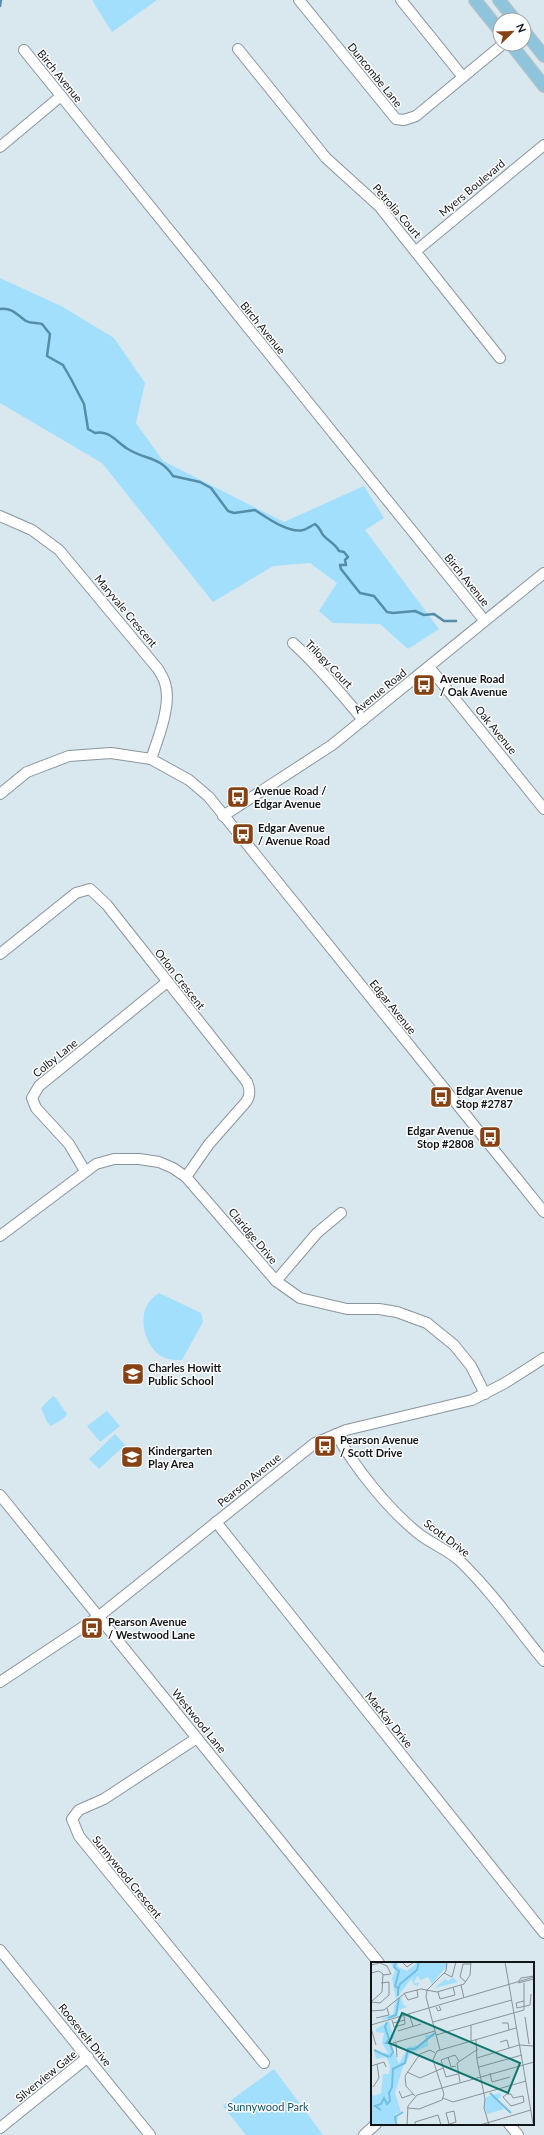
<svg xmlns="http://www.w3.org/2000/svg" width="544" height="2135" viewBox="0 0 544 2135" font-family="Lato,sans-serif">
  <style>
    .green { fill: #a2dffc }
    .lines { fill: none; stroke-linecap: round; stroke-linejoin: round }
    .stream { stroke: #548da7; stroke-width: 2.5 }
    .minor-casing { stroke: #89959c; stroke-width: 12 }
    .major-casing { stroke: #c1c2c3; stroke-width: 14 }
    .minor { stroke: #fff; stroke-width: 10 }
    .major { stroke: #8fc5dc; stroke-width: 12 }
    .labels { text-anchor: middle; stroke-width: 3; stroke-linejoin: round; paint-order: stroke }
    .street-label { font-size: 11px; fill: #111518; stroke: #fff }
    .poi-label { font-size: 11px; font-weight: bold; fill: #111518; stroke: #fff; text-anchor: start }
    .park-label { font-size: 11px; fill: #11516a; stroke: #fff }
    .inset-river { fill: none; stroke: #71c0e4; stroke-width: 2 }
    .inset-road { fill: none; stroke: #899398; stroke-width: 1 }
    .view { fill: #0f766e; fill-opacity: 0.15; stroke: #0f766e; stroke-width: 2 }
    .inset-edge { fill: none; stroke: #111518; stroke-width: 2 }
  </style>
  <rect width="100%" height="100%" fill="#d9e7ee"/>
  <g class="green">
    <polygon points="92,0 157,0 112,32"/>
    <polygon points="0,278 63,307 114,338 145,383 136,423 163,461 284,522 364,486 384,518 365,530 439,629 408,649 380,624 333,623 319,611 337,583 310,563 273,566 213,602 102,463 0,403"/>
    <path d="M159,1293L201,1313L203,1322L182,1360C175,1360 167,1360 161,1356C145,1346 137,1316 150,1301C152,1298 156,1295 159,1293Z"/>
    <polygon points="53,1396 55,1397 67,1414 64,1418 51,1426 47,1422 41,1408"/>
    <polygon points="107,1411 120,1426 100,1442 87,1426"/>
    <polygon points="115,1434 125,1445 99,1469 89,1459"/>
    <polygon points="274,2069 323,2135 246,2135 223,2106"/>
  </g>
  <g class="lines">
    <g class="stream">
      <polyline points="0,6 1,0"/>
      <path d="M0,309C12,307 17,315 26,321C32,324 37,322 42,324L50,334L47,356L63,365L71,379L84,404L88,429L95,433C110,430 116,442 128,449C145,460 160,456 173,476L200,482L211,488L228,511L234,513L255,510C266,517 289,534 303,530C307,529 311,526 315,524C320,528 320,530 323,535C328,541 335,543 339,551L344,552L348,557L345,560L346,565H340L341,569L360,593L374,596L387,612L393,613L415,611L424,615L434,614L444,621H456"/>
    </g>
    <g class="minor-casing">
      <g id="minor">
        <polyline points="299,0 396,119 404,120 416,116 503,44"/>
        <polyline points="401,0 463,77"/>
        <polyline points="238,49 326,158 379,206 500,358"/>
        <polyline points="24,50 484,620"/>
        <polyline points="0,147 61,96"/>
        <polyline points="416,251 544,145"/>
        <path d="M0,516L32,530L59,550L158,669C161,674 164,679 165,683C172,704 158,739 151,759"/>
        <path d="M293,643C319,667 341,693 363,720"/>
        <polyline points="429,667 544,809"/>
        <polyline points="0,794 27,772 69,756 111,753 151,759 189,780 209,797 544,1212"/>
        <polyline points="223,816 332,745 544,573"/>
        <path d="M0,954L76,893L90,889L107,905L247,1082C250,1089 251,1095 246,1102L209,1144L186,1177"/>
        <polyline points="85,1171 69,1144 36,1108 32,1098 39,1086 167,982"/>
        <polyline points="0,1236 96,1164 114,1159 139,1159 159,1162 173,1168 186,1177 276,1281 300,1298 347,1309 379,1309 397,1312 427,1323 454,1345 471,1366 485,1394"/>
        <polyline points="276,1281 317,1233 341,1213"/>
        <path d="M336,1434C356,1469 388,1509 419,1534C432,1544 448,1550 460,1561C491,1591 517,1628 544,1661"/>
        <polyline points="0,1495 379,1963"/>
        <polyline points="216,1522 544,1933"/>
        <polyline points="0,1682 98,1617 315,1443 346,1430 472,1400 505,1383 544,1358"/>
        <polyline points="197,1738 104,1799 79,1810 72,1819 79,1836 264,2063"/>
        <polyline points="0,1950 150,2135"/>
        <polyline points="509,2124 518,2135"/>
        <polyline points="0,2128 88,2057"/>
        <polyline points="364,2135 376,2124"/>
      </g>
    </g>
    <g class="major-casing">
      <g id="major">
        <polyline points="475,0 500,31"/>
        <polyline points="499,0 515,20"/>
        <polyline points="524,31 544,56"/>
        <polyline points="511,44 544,86"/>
      </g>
    </g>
    <use href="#minor" class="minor"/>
    <use href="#major" class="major"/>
  </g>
  <defs>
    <g id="bus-square" transform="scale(1.15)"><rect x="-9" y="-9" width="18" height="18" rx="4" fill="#864215" stroke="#fff"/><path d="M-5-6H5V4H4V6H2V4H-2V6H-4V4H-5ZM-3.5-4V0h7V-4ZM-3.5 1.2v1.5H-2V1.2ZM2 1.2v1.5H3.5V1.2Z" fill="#fff"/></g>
    <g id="school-square" transform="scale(1.15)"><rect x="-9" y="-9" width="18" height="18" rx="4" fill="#864215" stroke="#fff"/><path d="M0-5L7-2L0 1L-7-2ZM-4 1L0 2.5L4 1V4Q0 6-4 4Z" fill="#fff"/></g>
  </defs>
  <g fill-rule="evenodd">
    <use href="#bus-square" x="424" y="685"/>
    <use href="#bus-square" x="238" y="797"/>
    <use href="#bus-square" x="243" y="834"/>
    <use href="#bus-square" x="441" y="1097"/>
    <use href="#bus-square" x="490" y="1137"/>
    <use href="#school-square" x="133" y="1374"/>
    <use href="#bus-square" x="325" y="1446"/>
    <use href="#school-square" x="132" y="1457"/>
    <use href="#bus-square" x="92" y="1628"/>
  </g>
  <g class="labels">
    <g class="street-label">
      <text transform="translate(375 75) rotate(51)" y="4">Duncombe Lane</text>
      <text transform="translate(60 76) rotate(51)" y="4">Birch Avenue</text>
      <text transform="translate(472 188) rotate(-40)" y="4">Myers Boulevard</text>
      <text transform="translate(397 211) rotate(49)" y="4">Petrolia Court</text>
      <text transform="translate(263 328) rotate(51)" y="4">Birch Avenue</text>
      <text transform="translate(467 580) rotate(51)" y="4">Birch Avenue</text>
      <text transform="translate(126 611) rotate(50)" y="4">Maryvale Crescent</text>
      <text transform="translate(329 664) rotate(46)" y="4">Trilogy Court</text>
      <text transform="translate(380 691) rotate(-39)" y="4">Avenue Road</text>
      <text transform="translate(496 730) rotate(51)" y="4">Oak Avenue</text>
      <text transform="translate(180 979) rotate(52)" y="4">Orlon Crescent</text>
      <text transform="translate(393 1007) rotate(51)" y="4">Edgar Avenue</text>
      <text transform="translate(55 1058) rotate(-39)" y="4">Colby Lane</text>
      <text transform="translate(253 1236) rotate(50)" y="4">Claridge Drive</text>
      <text transform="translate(249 1480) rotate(-39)" y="4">Pearson Avenue</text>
      <text transform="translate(447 1538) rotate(37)" y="4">Scott Drive</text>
      <text transform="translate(389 1720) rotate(51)" y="4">MacKay Drive</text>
      <text transform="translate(199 1721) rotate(51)" y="4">Westwood Lane</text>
      <text transform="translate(127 1877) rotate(51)" y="4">Sunnywood Crescent</text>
      <text transform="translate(85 2035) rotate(51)" y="4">Roosevelt Drive</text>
      <text transform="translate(46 2076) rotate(-39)" y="4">Silverview Gate</text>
    </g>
    <g class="poi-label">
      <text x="440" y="683">Avenue Road<tspan x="440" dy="13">/ Oak Avenue</tspan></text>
      <text x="254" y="795">Avenue Road /<tspan x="254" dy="13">Edgar Avenue</tspan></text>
      <text x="258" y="832">Edgar Avenue<tspan x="258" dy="13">/ Avenue Road</tspan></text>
      <text x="456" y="1095">Edgar Avenue<tspan x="456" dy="13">Stop #2787</tspan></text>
      <text x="474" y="1135" text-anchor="end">Edgar Avenue<tspan x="474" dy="13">Stop #2808</tspan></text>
      <text x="148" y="1372">Charles Howitt<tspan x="148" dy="13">Public School</tspan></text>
      <text x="340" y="1444">Pearson Avenue<tspan x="340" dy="13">/ Scott Drive</tspan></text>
      <text x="148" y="1455">Kindergarten<tspan x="148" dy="13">Play Area</tspan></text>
      <text x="108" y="1626">Pearson Avenue<tspan x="108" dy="13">/ Westwood Lane</tspan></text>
    </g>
    <g class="park-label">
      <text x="268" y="2111">Sunnywood Park</text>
    </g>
  </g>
  <g transform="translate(371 1962)">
    <rect width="163" height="163" fill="#d9e7ee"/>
    <path d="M19,0H27V5L36,9L47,0H75V5L61,22L57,15L50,18L46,14L43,21H48L47,24L43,23L40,17L25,37L21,16L24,9ZM82,15L87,20L64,26L74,17L77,19ZM30,34L32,42L36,45L28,48L27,54L11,58V56L22,52L24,40ZM18,59L23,76L18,79L28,102L37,85L48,83L54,78V73L64,72V74L57,77V84L40,91L32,105L24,131L30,150L24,152L27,156L26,163L23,157V163H0V131L3,134L10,131L12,112H18L19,103L15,95L5,97L3,88L6,91H17L11,81L13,71L5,70V67ZM129,131L131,134L127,137L133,147L116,152L113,143L115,135Z" fill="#a2dffc"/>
    <path class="inset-river" d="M25,0L23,5L28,9L24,24L27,26V34M27,28L29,22L46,8L48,0M17,56L25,53L28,36M16,60L14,65L18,77L15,81H19L22,90L19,95M3,88L18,95M119,131L140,151M10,148L4,144L10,142L13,136L16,142L19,139L18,131L21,125L22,107L34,101L37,87H44L64,71M25,163L24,155L32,150"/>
    <path class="inset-road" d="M31,0L36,5L43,0M134,0L162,161M0,3L9,1L16,4L20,12L12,13M0,11L8,9L12,12L11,30L0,40M73,11L81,15L85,0M95,20L89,15L92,2H100M147,20L150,16L163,14M147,21L163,17M90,23L93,36M67,30L69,37L84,33L82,25M33,31L37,38L47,35L46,28M153,39L145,41L146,46L159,43L160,32M0,40L9,41L18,33V20L10,21M65,45L67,49L70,48L68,44M0,49L13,48L34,31L50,27L66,30L93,22L99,13L100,0M38,52L42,64M154,55L158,82M5,56L18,53L16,46M21,58L23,65L34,62L33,54M62,60L141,38M22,61L34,58M131,61H137L138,68M0,63L163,15M100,63V79M0,66L5,83M27,69L50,62M65,73L153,48V21M105,78L106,98L114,137L113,146L118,163M129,80L136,78L138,86M22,81L64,69M25,81L26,95M69,88L55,35L56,28L75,9L76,0M77,95L80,105L85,104M106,96L148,83L163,84M0,104L13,100L15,105M108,105L151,93M36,110L49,116L72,106M119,111L121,120L139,115M87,112L75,115L70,98L84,93L88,99M89,120L86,101L107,87M2,125L8,116L6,102M28,129L31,136L42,132M136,132H140L142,136L152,134L153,140L140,144L132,135ZM44,134L35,124L34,114L49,92L59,88L64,91M72,136L82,140L155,119M36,146L48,147L71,138L73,132L62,98L66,89L145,66M36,163L37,144L46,133L163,100M44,163V160L67,153L70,163M76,163L85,160L83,149L75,151L78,162M109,163L160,148"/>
    <path class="view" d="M31,51L149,101L137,131L18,81Z"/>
    <rect width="163" height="163" class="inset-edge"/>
  </g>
  <g transform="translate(512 32) rotate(67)"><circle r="19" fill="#ffffff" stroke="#a0a1a3"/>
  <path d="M0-3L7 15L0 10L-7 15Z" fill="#864215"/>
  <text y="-6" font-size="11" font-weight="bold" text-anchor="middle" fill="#111518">N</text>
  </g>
</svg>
